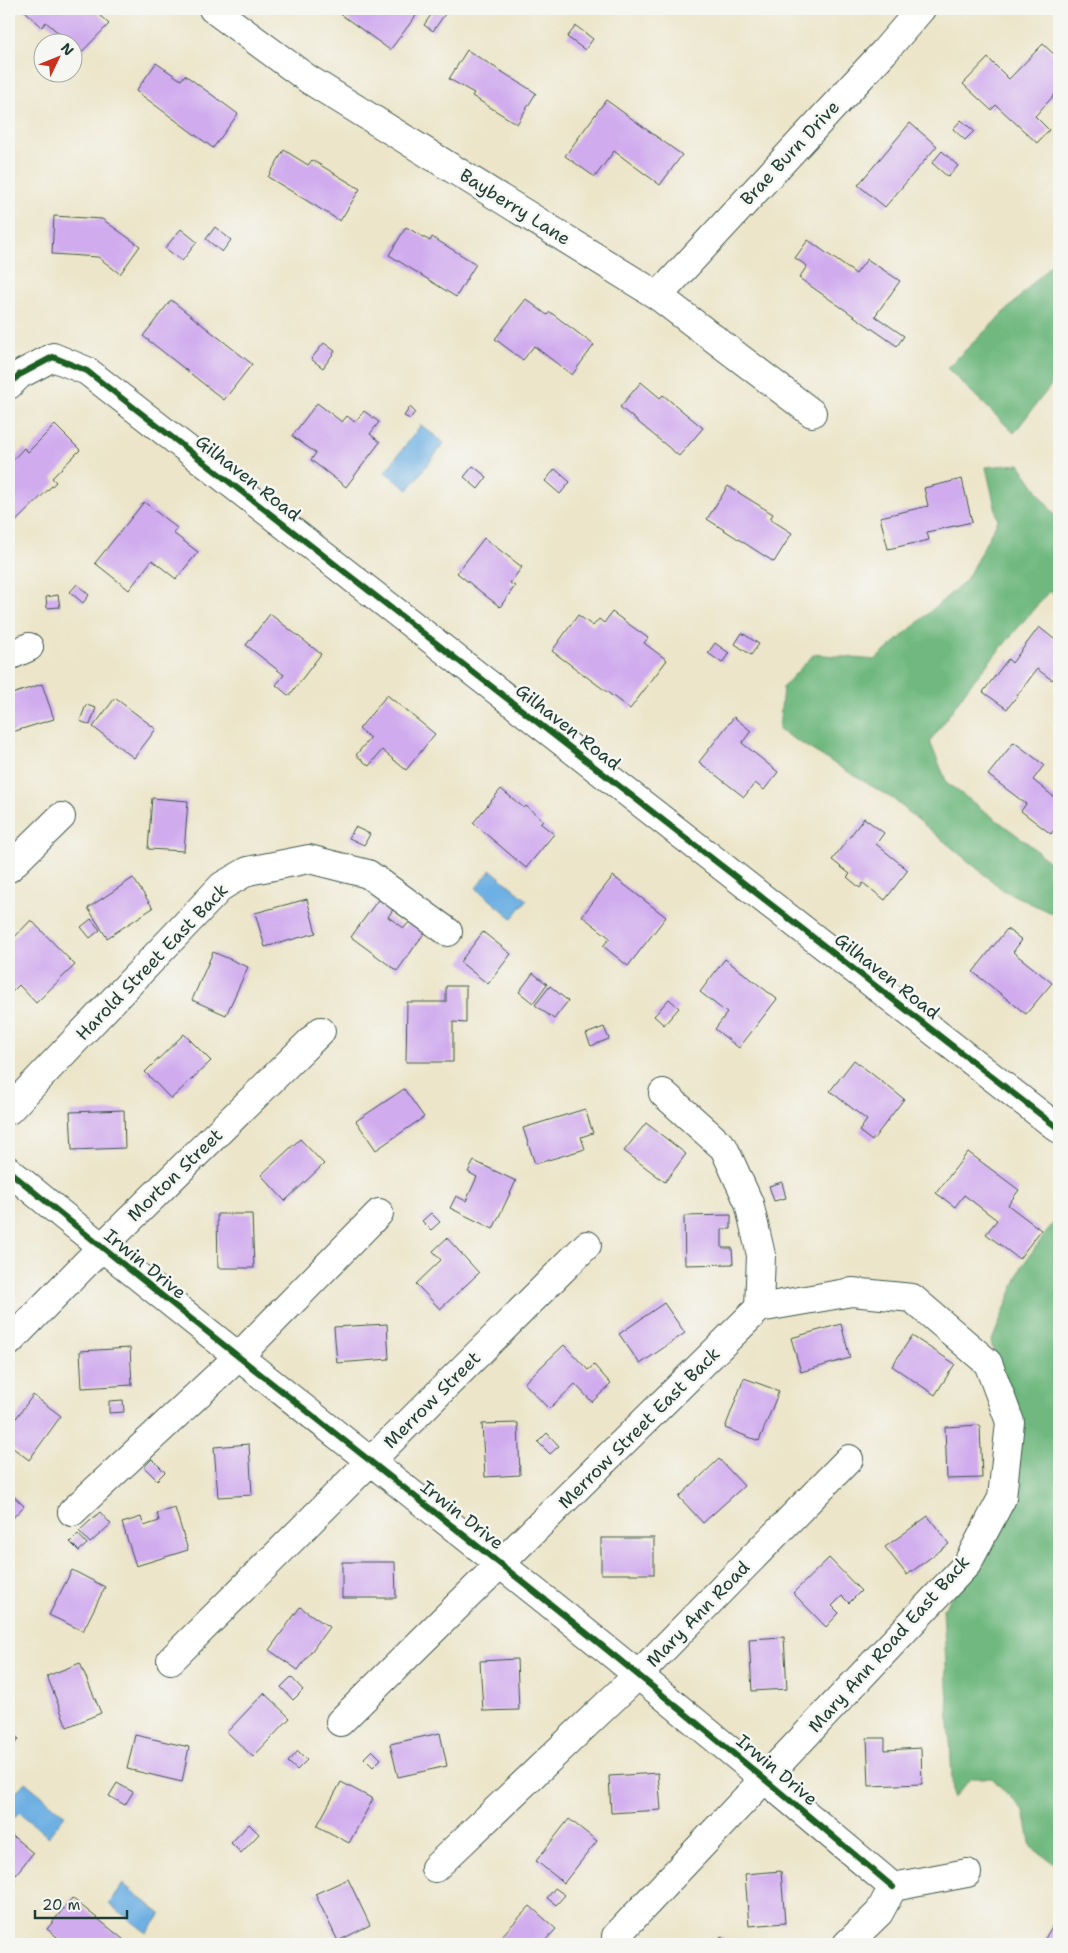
<svg xmlns="http://www.w3.org/2000/svg" width="1068" height="1953" viewBox="0 0 1068 1953" font-family="'Shantell Sans',sans-serif">
  <style>
    .forest { fill: #6fb87f; stroke: #477a5a }
    .water { fill: #6eb0e3; stroke: #46768c }
    .building { fill: #d0abee }
    .lines { fill: none; stroke-linecap: round; stroke-linejoin: round }
    .minor-casing { stroke: #3e564a; stroke-width: 30 }
    .minor { stroke: #fff; stroke-width: 28 }
    .cycleway-casing { stroke: #f6f6f2; stroke-width: 9 }
    .cycleway { stroke: #1b5e20; stroke-width: 6 }
    .labels { text-anchor: middle; stroke-width: 5; stroke-linejoin: round; paint-order: stroke }
    .street-label { font-size: 18px; fill: #1f3d34; stroke: #f6f6f2 }
  </style>
  <rect width="100%" height="100%" fill="#f6f6f2"/>
  <filter id="ink" filterUnits="userSpaceOnUse"><feTurbulence type="fractalNoise" baseFrequency=".02" numOctaves="2"/><feDisplacementMap in="SourceGraphic" scale="10" xChannelSelector="R" yChannelSelector="G"/><feConvolveMatrix kernelMatrix="1 2 1 2 8 2 1 2 1" color-interpolation-filters="sRGB"/></filter>
  <filter id="wash" filterUnits="userSpaceOnUse"><feTurbulence type="fractalNoise" baseFrequency=".0096" numOctaves="4" result="noise"/><feDisplacementMap in="SourceGraphic" scale="20" xChannelSelector="R" yChannelSelector="G"/><feGaussianBlur stdDeviation="1.12" result="paint"/><feColorMatrix in="noise" values="0 0 0 0 0 0 0 0 0 0 0 0 0 0 0 0 0 1.4 0 .05"/><feComposite in="paint" operator="in"/></filter>
  <g filter="url(#wash)">
    <rect width="100%" height="100%" fill="#ece5c9"/>
    <g class="forest">
      <polygon points="1059,256 1059,375 1014,433 947,368 1013,304"/>
      <polygon points="1019,464 1059,522 1059,597 1049,591 969,686 930,742 947,783 1029,844 1059,871 1059,917 1003,890 893,799 779,730 783,687 814,654 875,660 966,580 998,520 986,467"/>
      <polygon points="1059,1215 1059,1867 1031,1847 1024,1811 992,1778 972,1778 953,1798 943,1609 985,1551 1018,1418 991,1343 1022,1266"/>
    </g>
    <g class="water">
      <polygon points="421,425 444,443 408,490 385,472"/>
      <polygon points="491,870 527,900 512,918 476,888"/>
      <polygon points="25,1782 65,1815 48,1837 19,1812 14,1818 9,1814 9,1801"/>
      <polygon points="123,1884 161,1914 147,1933 109,1904"/>
    </g>
    <g id="blocks">
      <g class="building">
        <polygon points="23,9 93,9 109,24 72,62 72,42 57,42 63,37 46,22 42,27"/>
        <polygon points="342,9 421,9 390,50 339,13"/>
        <polygon points="435,9 445,14 433,31 424,25"/>
        <polygon points="576,26 593,39 585,50 567,37"/>
        <polygon points="1043,44 1059,59 1059,90 1035,116 1049,130 1037,143 996,105 991,110 963,84 988,58 1009,79"/>
        <polygon points="467,50 536,93 517,124 472,96 474,93 449,79"/>
        <polygon points="156,63 181,80 185,75 238,114 213,148 136,91"/>
        <polygon points="606,100 682,155 660,185 614,151 595,177 565,156"/>
        <polygon points="961,120 974,131 965,140 953,129"/>
        <polygon points="910,123 937,146 885,207 858,185"/>
        <polygon points="284,150 308,165 312,160 360,189 340,221 268,177"/>
        <polygon points="942,151 958,166 948,177 932,163"/>
        <polygon points="54,216 102,219 140,246 120,274 98,257 52,254"/>
        <polygon points="215,227 231,240 222,252 206,239"/>
        <polygon points="406,227 430,241 432,237 476,264 456,297 389,255"/>
        <polygon points="181,229 197,242 182,261 165,248"/>
        <polygon points="808,240 856,274 867,259 900,281 875,316 904,336 897,346 799,278 807,266 795,258"/>
        <polygon points="526,299 547,315 550,312 594,345 572,375 534,346 523,360 495,339"/>
        <polygon points="171,300 252,364 224,400 143,336"/>
        <polygon points="324,343 335,351 323,368 311,359"/>
        <polygon points="641,382 660,398 663,395 703,428 679,456 620,407"/>
        <polygon points="317,403 342,422 347,416 355,422 364,411 379,422 370,434 380,442 346,487 311,460 316,453 292,436"/>
        <polygon points="410,407 415,412 410,419 404,416"/>
        <polygon points="55,425 80,450 52,478 56,482 9,528 9,464 24,448 28,452"/>
        <polygon points="473,466 487,477 478,489 464,477"/>
        <polygon points="555,469 570,482 560,494 545,481"/>
        <polygon points="962,479 972,522 927,532 929,540 888,549 880,517 928,506 924,488"/>
        <polygon points="728,486 773,514 770,519 792,533 774,562 707,519"/>
        <polygon points="144,502 177,528 173,533 198,552 176,579 152,560 129,590 95,563"/>
        <polygon points="484,538 522,567 510,583 515,586 500,607 457,573"/>
        <polygon points="77,584 89,595 83,603 70,592"/>
        <polygon points="58,595 60,607 47,608 46,597"/>
        <polygon points="612,612 648,638 644,643 667,660 630,709 552,651 578,615 593,626 599,619 604,623"/>
        <polygon points="270,614 321,654 289,696 276,685 284,675 246,645"/>
        <polygon points="1039,627 1059,643 1059,670 1052,680 1037,669 1007,709 983,692 1008,659 1012,663"/>
        <polygon points="742,633 759,644 751,655 735,644"/>
        <polygon points="715,643 729,653 722,663 708,653"/>
        <polygon points="42,684 54,719 9,733 9,695"/>
        <polygon points="387,695 435,734 406,770 382,750 369,766 356,755 370,738 359,729"/>
        <polygon points="115,698 156,729 134,758 93,727"/>
        <polygon points="86,705 96,708 90,725 80,721"/>
        <polygon points="734,717 751,731 742,743 778,772 764,790 755,783 744,797 699,762"/>
        <polygon points="1014,742 1044,765 1033,780 1059,801 1059,823 1051,834 1021,811 1026,804 988,775"/>
        <polygon points="501,789 524,808 526,806 543,820 540,823 554,834 526,868 473,823"/>
        <polygon points="152,798 188,801 184,851 148,849"/>
        <polygon points="864,818 884,833 876,844 908,870 885,900 863,883 860,888 847,877 850,874 832,860"/>
        <polygon points="355,827 370,834 364,845 349,838"/>
        <polygon points="613,876 666,917 628,966 603,946 610,938 582,916"/>
        <polygon points="133,878 153,908 107,938 88,908"/>
        <polygon points="380,897 394,908 388,917 404,928 411,920 426,931 397,971 351,937"/>
        <polygon points="307,899 316,933 265,947 255,913"/>
        <polygon points="91,919 100,930 90,938 81,927"/>
        <polygon points="31,920 75,965 36,1003 19,985 12,992 9,988 9,943"/>
        <polygon points="1007,929 1022,940 1013,952 1052,983 1026,1014 973,972"/>
        <polygon points="483,932 511,954 488,984 460,962"/>
        <polygon points="213,952 248,967 226,1015 192,1000"/>
        <polygon points="725,959 777,999 739,1048 715,1029 727,1013 700,992"/>
        <polygon points="533,973 547,984 533,1003 519,992"/>
        <polygon points="446,986 466,986 466,1023 453,1022 453,1062 406,1062 407,1002 446,1002"/>
        <polygon points="550,986 568,1001 554,1019 535,1005"/>
        <polygon points="669,999 679,1008 664,1025 654,1016"/>
        <polygon points="604,1027 609,1039 591,1046 586,1034"/>
        <polygon points="184,1034 211,1061 171,1099 145,1072"/>
        <polygon points="854,1060 904,1099 872,1141 859,1131 867,1120 830,1091"/>
        <polygon points="404,1089 424,1117 376,1150 356,1121"/>
        <polygon points="585,1109 593,1133 581,1137 585,1149 535,1164 523,1128"/>
        <polygon points="124,1110 125,1148 72,1150 70,1112"/>
        <polygon points="646,1123 686,1154 665,1182 624,1151"/>
        <polygon points="300,1139 324,1164 285,1201 261,1175"/>
        <polygon points="968,1152 1019,1190 1008,1205 1041,1230 1019,1259 986,1234 997,1220 964,1195 955,1207 936,1193"/>
        <polygon points="474,1161 516,1181 493,1229 450,1208 456,1196 466,1201 477,1177 468,1172"/>
        <polygon points="782,1182 786,1198 774,1201 769,1186"/>
        <polygon points="431,1213 440,1222 431,1230 422,1221"/>
        <polygon points="217,1214 252,1214 254,1268 218,1268"/>
        <polygon points="731,1215 731,1229 722,1229 722,1248 732,1248 733,1264 685,1265 684,1216"/>
        <polygon points="447,1238 479,1273 440,1309 416,1284 441,1260 433,1251"/>
        <polygon points="664,1303 685,1333 640,1364 619,1334"/>
        <polygon points="387,1324 389,1359 337,1363 334,1327"/>
        <polygon points="841,1324 850,1358 801,1372 791,1338"/>
        <polygon points="912,1336 955,1364 935,1395 892,1366"/>
        <polygon points="564,1345 588,1370 594,1365 611,1384 592,1402 575,1384 549,1409 524,1383"/>
        <polygon points="130,1348 132,1385 82,1388 80,1351"/>
        <polygon points="744,1378 779,1391 759,1441 725,1428"/>
        <polygon points="33,1395 61,1416 29,1460 9,1445 9,1428"/>
        <polygon points="123,1400 124,1412 109,1413 109,1401"/>
        <polygon points="518,1423 520,1475 485,1477 482,1424"/>
        <polygon points="980,1425 982,1478 947,1479 945,1427"/>
        <polygon points="547,1433 559,1446 550,1454 538,1442"/>
        <polygon points="249,1444 252,1495 218,1497 214,1447"/>
        <polygon points="152,1459 165,1472 157,1480 144,1467"/>
        <polygon points="719,1459 744,1486 703,1523 679,1497"/>
        <polygon points="9,1492 24,1506 9,1522"/>
        <polygon points="175,1508 188,1550 136,1566 122,1523 141,1517 144,1526 159,1521 157,1513"/>
        <polygon points="100,1512 111,1524 90,1543 79,1531"/>
        <polygon points="928,1516 949,1544 907,1575 885,1547"/>
        <polygon points="78,1534 87,1544 79,1551 70,1542"/>
        <rect x="601" y="1538" width="53" height="36"/>
        <polygon points="829,1558 861,1591 849,1603 842,1596 832,1606 839,1613 826,1627 793,1593"/>
        <polygon points="342,1562 395,1562 396,1598 342,1598"/>
        <polygon points="72,1570 105,1587 83,1631 49,1615"/>
        <polygon points="300,1607 329,1627 298,1670 269,1650"/>
        <polygon points="784,1637 787,1689 752,1691 749,1639"/>
        <polygon points="517,1659 519,1710 483,1711 480,1661"/>
        <polygon points="80,1663 101,1713 67,1727 47,1676"/>
        <polygon points="291,1677 303,1690 293,1700 281,1687"/>
        <polygon points="264,1693 290,1718 253,1757 227,1732"/>
        <polygon points="9,1731 19,1739 12,1747 9,1744"/>
        <polygon points="440,1733 447,1766 398,1777 390,1744"/>
        <polygon points="135,1735 189,1747 182,1782 127,1769"/>
        <polygon points="867,1738 885,1738 885,1750 921,1748 922,1784 869,1786"/>
        <polygon points="372,1750 381,1759 373,1767 364,1758"/>
        <polygon points="298,1751 307,1760 297,1770 288,1762"/>
        <polygon points="658,1773 661,1810 611,1813 609,1776"/>
        <polygon points="341,1782 373,1799 349,1843 317,1826"/>
        <polygon points="117,1783 133,1792 125,1805 109,1796"/>
        <polygon points="569,1819 597,1841 564,1883 536,1861"/>
        <polygon points="249,1824 259,1834 241,1853 231,1843"/>
        <polygon points="9,1833 33,1853 12,1879 15,1881 9,1888"/>
        <polygon points="781,1871 785,1923 749,1926 745,1874"/>
        <polygon points="348,1879 370,1925 338,1941 315,1894"/>
        <polygon points="555,1888 565,1895 556,1905 547,1898"/>
        <polygon points="72,1898 129,1944 66,1944 47,1929"/>
        <polygon points="530,1906 556,1929 542,1944 494,1944"/>
        <polygon points="1059,1914 1059,1944 1042,1944"/>
        <polygon points="721,1936 730,1944 712,1944"/>
      </g>
    </g>
  </g>
  <g filter="url(#ink)">
    <use href="#blocks" fill-opacity="0" stroke="#3e564a" stroke-width="1"/>
    <g class="lines">
      <g class="minor-casing">
        <g id="minor">
          <polyline points="213,9 308,79 658,296 812,413"/>
          <polyline points="658,296 884,52 921,9"/>
          <polyline points="9,385 19,375 53,357 87,371 1059,1129"/>
          <polyline points="9,656 29,647"/>
          <polyline points="9,868 61,817"/>
          <polyline points="9,1110 222,886 248,871 309,859 368,874 448,932"/>
          <path d="M9,1171C170,1305 336,1433 500,1564C633,1669 764,1778 893,1887"/>
          <polyline points="9,1342 101,1248 321,1031"/>
          <polyline points="72,1512 237,1358 379,1213"/>
          <polyline points="171,1660 587,1245"/>
          <polyline points="340,1722 759,1308 761,1255 749,1203 724,1148 663,1093"/>
          <polyline points="435,1868 638,1675 849,1459"/>
          <polyline points="616,1936 967,1564 1002,1498 1010,1422 988,1363 912,1298 852,1292 759,1308"/>
          <polyline points="847,1944 879,1913 893,1887 967,1873"/>
        </g>
      </g>
      <use href="#minor" class="minor"/>
      <g class="cycleway-casing">
        <g id="cycleway">
          <polyline points="9,385 19,375 53,357 87,371 1059,1129"/>
          <path d="M9,1171C170,1305 336,1433 500,1564C633,1669 764,1778 893,1887"/>
        </g>
      </g>
      <use href="#cycleway" class="cycleway"/>
    </g>
  </g>
  <g class="labels">
    <g class="street-label">
      <text transform="translate(790 153) rotate(-47)" y="6">Brae Burn Drive</text>
      <text transform="translate(515 207) rotate(32)" y="6">Bayberry Lane</text>
      <text transform="translate(248 478) rotate(38)" y="6">Gilhaven Road</text>
      <text transform="translate(568 727) rotate(38)" y="6">Gilhaven Road</text>
      <text transform="translate(152 962) rotate(-46)" y="6">Harold Street East Back</text>
      <text transform="translate(887 976) rotate(38)" y="6">Gilhaven Road</text>
      <text transform="translate(175 1175) rotate(-44)" y="6">Morton Street</text>
      <text transform="translate(145 1264) rotate(39)" y="6">Irwin Drive</text>
      <text transform="translate(432 1400) rotate(-45)" y="6">Merrow Street</text>
      <text transform="translate(639 1428) rotate(-45)" y="6">Merrow Street East Back</text>
      <text transform="translate(462 1515) rotate(38)" y="6">Irwin Drive</text>
      <text transform="translate(698 1614) rotate(-46)" y="6">Mary Ann Road</text>
      <text transform="translate(889 1644) rotate(-48)" y="6">Mary Ann Road East Back</text>
      <text transform="translate(777 1770) rotate(40)" y="6">Irwin Drive</text>
    </g>
  </g>
  <rect width="1068" height="1953" fill="none" stroke="#f6f6f2" stroke-width="30"/>
  <g transform="translate(58 58) rotate(47)"><circle r="24" fill="#f6f6f2" stroke="#a0aca6"/>
  <path d="M0-4L9 19L0 12L-9 19Z" fill="#c8321e"/>
  <text y="-8" font-size="14" font-weight="bold" text-anchor="middle" fill="#1f3d34">N</text>
  </g>
  <path d="M35 1910v8h92v-8" fill="none" stroke="#1f3d34" stroke-width="2.5"/>
  <text x="42" y="1910" font-size="15" fill="#1f3d34" stroke="#f6f6f2" stroke-width="4" paint-order="stroke">20 m</text>
</svg>
